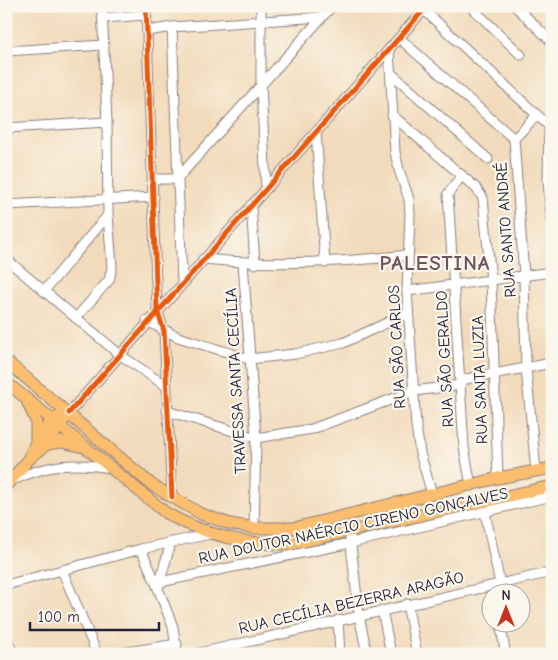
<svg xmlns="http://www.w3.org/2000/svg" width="558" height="660" viewBox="0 0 558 660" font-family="'Comic Neue',sans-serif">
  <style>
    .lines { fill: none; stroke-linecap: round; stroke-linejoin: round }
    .minor-casing { stroke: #8a7e7c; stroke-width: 11 }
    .major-casing { stroke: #8a7e7c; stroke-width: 13 }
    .minor { stroke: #fff; stroke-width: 9 }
    .major { stroke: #fbbe6e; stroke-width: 11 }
    .cycleway-casing { stroke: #fbf7ec; stroke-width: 8 }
    .cycleway { stroke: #e8590c; stroke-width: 5 }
    .labels { text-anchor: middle; stroke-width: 4.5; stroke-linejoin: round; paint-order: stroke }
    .street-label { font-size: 16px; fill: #22223b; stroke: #fbf7ec }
    .district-label { font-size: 21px; font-weight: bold; letter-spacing: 1px; fill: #6f5160; stroke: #fbf7ec }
  </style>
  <rect width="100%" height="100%" fill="#fbf7ec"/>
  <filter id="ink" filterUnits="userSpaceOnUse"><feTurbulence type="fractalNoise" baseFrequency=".02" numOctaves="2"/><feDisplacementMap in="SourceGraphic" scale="10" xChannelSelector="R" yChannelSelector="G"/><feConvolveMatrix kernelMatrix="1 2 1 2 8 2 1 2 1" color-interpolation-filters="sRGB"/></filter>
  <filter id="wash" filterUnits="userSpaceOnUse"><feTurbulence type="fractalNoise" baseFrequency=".0096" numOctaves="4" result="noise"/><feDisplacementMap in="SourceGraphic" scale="20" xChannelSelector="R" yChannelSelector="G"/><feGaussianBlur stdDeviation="1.12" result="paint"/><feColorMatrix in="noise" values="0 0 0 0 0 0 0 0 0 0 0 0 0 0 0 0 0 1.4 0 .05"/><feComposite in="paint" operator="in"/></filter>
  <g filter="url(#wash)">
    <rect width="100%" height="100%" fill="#f2dbbc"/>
  </g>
  <g filter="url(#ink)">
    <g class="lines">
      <g class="minor-casing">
        <g id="minor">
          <polyline points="146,6 157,310 164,331 172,497"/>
          <polyline points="261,6 261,84 266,188"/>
          <polyline points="424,6 424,10 549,126"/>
          <polyline points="470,6 521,55"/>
          <polyline points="515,6 552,42"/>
          <polyline points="103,18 146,15"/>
          <polyline points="172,27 182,282"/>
          <polyline points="147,31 172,27 322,17"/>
          <polyline points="399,38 514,139 524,275 526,368 536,471"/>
          <polyline points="389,49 395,152 399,170 409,199 410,214 407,291 416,426 420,453 432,494"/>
          <polyline points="6,51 104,45"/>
          <polyline points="391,73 488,159"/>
          <polyline points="392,115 476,188 483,198 491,280 498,478"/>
          <polyline points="549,126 548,181 552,228"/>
          <polyline points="6,128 107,122"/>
          <polyline points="316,131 325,263"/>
          <polyline points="514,139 537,115"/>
          <polyline points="462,175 448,194 464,447 471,486"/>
          <polyline points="154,179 177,179 332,6"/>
          <polyline points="6,205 154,197"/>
          <polyline points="251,205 255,264"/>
          <polyline points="6,259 119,354 166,386"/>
          <path d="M203,259C271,266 339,263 408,255"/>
          <polyline points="243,263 256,438 254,528"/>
          <polyline points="44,291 108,215"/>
          <polyline points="407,291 552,272"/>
          <polyline points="76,318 109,280 112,267 108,215 107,122 102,6"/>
          <polyline points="147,321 178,337 249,359 295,354 343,343 408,313"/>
          <polyline points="461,380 552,363"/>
          <polyline points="167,411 256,438 312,429 414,391 461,385"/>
          <polyline points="69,413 427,6"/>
          <path d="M13,480C49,464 73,462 112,468"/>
          <polyline points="485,512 500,584"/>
          <polyline points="350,537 359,615 367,654"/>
          <polyline points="171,542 158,588 173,627 177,654"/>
          <polyline points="141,549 158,588"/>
          <polyline points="62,570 97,654"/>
          <polyline points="160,582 351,543 552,496"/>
          <polyline points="6,585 141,549 210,534"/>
          <polyline points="407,604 417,654"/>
          <polyline points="382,610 391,654"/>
          <polyline points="338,620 340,654"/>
          <polyline points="500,622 505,650"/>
          <polyline points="6,637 13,654"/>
          <polyline points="115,654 177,644"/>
          <polyline points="195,654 543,574"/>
        </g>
      </g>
      <g class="major-casing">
        <g id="major">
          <polyline points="6,361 152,485 201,514 230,524 254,528 294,528 498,478 552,468"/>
          <path d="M6,382L166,513C206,536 246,545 292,544L552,486"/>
          <polyline points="27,401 36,421 36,442"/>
          <polyline points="47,444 62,442 84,447"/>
          <path d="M30,458C34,443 45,425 58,417"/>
          <polyline points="6,486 30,458 47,444 64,420"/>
        </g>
      </g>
      <use href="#minor" class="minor"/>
      <use href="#major" class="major"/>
      <g class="cycleway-casing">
        <g id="cycleway">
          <polyline points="146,6 157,310 164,331 172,497"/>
          <polyline points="69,413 427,6"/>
        </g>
      </g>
      <use href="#cycleway" class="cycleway"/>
    </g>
  </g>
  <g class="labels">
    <g class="street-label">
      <text transform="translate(505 230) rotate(-94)" y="6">RUA SANTO ANDRÉ</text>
      <text transform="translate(396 347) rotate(-93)" y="6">RUA SÃO CARLOS</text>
      <text transform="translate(444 359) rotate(-93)" y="6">RUA SÃO GERALDO</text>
      <text transform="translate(479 380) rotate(-92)" y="6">RUA SANTA LUZIA</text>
      <text transform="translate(235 381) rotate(-93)" y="6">TRAVESSA SANTA CECÍLIA</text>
      <text transform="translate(353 525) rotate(-12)" y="6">RUA DOUTOR NAÉRCIO CIRENO GONÇALVES</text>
      <text transform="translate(351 602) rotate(-13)" y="6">RUA CECÍLIA BEZERRA ARAGÃO</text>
    </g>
    <g class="district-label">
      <text x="435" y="270">PALESTINA</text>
    </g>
  </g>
  <rect width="558" height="660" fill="none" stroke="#fbf7ec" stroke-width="25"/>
  <g transform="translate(506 608)"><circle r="24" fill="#fbf7ec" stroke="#a4a2a5"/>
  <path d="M0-4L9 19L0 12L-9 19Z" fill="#c8321e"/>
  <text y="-8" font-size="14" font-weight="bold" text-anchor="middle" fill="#22223b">N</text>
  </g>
  <path d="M30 622v8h129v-8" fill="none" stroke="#22223b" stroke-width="2.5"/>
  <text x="38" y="622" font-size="15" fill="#22223b" stroke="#fbf7ec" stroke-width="4" paint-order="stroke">100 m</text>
</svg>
